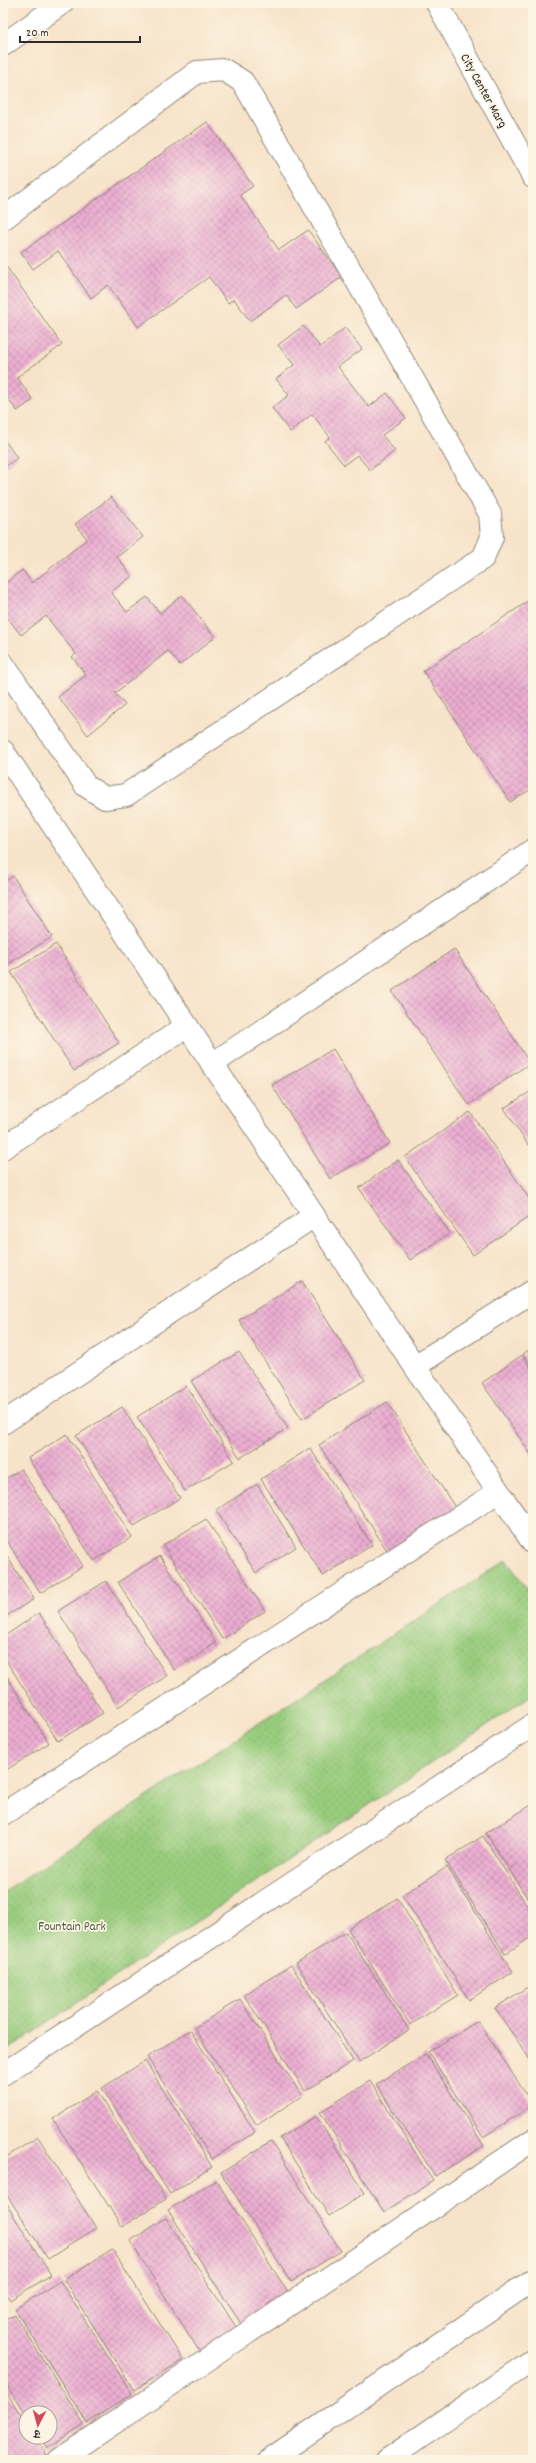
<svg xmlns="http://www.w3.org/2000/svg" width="536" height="2463" viewBox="0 0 536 2463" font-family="Dekko,'Playpen Sans Deva',sans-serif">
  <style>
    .park { fill: url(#park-dots); stroke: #627c54 }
    .building { fill: url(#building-cross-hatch) }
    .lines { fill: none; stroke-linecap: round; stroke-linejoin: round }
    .street-casing { stroke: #91877a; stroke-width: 24 }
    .secondary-casing { stroke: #91877a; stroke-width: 24 }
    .street { stroke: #fff; stroke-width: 22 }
    .secondary { stroke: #fff; stroke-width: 22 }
    .labels { text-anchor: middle; stroke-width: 3.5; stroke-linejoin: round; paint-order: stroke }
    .street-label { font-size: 13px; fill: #2b2b2b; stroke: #fcf5e5 }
    .park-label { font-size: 13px; fill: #4c5b44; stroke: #fcf5e5 }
  </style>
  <defs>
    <pattern id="park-dots" width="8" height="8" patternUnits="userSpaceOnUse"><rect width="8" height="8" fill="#98cc7d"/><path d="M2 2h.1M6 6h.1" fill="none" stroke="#83af6c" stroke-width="1.8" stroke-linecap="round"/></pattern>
    <pattern id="building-cross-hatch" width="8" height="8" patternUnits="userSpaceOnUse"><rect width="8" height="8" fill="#ecaed2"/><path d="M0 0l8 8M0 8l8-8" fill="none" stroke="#bf8eab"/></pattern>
  </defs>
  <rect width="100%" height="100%" fill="#fcf5e5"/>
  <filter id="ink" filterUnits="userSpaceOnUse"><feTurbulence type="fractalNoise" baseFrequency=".025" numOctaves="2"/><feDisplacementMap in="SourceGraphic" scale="8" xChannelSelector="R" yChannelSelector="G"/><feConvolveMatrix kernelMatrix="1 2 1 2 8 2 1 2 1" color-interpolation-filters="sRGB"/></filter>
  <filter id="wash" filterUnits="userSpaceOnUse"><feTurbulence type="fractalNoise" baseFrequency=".012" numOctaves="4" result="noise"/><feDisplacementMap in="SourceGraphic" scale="16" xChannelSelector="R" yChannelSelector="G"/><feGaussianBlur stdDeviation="0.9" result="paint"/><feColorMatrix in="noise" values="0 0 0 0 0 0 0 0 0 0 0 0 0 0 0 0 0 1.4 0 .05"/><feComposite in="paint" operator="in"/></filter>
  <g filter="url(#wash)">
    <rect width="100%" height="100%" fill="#f7e3c9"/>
    <polygon class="park" points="506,1560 533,1596 533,1694 3,2053 3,1892"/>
    <g id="blocks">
      <g class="building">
        <polygon points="207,122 253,186 240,195 279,250 308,230 342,277 296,309 286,295 250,321 234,299 228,303 209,277 138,327 108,285 91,298 58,251 33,269 21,252"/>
        <polygon points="3,262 62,345 17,377 33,400 17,411 3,391"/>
        <polygon points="303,326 320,347 345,328 362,349 338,367 369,407 387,393 406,418 382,435 395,451 370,470 357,455 344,465 325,441 330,437 312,414 290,432 272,408 289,395 276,379 294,365 278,345"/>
        <polygon points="3,438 17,458 3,468"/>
        <polygon points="111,497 143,537 117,557 132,576 111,592 127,612 147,597 160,613 182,595 215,637 180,665 168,651 115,693 125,705 88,735 58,697 86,675 72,657 76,654 46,616 21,635 3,612 3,585 22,570 32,583 87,539 75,524"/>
        <polygon points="533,598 533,788 510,802 423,671"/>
        <polygon points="13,876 52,937 5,966 3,963 3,883"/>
        <polygon points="56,944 119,1043 74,1071 11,972"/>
        <polygon points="454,949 530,1063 469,1105 392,991"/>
        <polygon points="333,1049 390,1143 330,1179 272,1085"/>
        <polygon points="533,1090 533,1142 528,1145 504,1108"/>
        <polygon points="470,1112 533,1204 533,1214 473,1255 405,1157"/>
        <polygon points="398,1160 450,1233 410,1260 359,1188"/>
        <polygon points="302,1281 365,1380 302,1419 239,1320"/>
        <polygon points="533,1347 533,1367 523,1354"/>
        <polygon points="239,1352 288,1428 240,1458 191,1381"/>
        <polygon points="522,1355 533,1372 533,1457 482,1383"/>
        <polygon points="186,1386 234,1461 185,1491 137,1417"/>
        <polygon points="387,1402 456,1509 388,1552 319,1445"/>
        <polygon points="122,1407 180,1498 134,1526 76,1436"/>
        <polygon points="67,1434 132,1537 94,1561 28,1458"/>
        <polygon points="310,1448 372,1545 323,1576 261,1479"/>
        <polygon points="21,1469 83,1566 40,1593 3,1535 3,1480"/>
        <polygon points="257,1484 296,1547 256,1573 216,1510"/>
        <polygon points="206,1519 265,1611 222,1639 163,1545"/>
        <polygon points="3,1550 34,1599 3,1618"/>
        <polygon points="160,1556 216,1643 174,1670 118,1582"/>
        <polygon points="106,1581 167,1676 118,1707 58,1611"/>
        <polygon points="39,1613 103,1713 58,1741 3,1656 3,1637"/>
        <polygon points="3,1671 49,1743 3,1772"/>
        <polygon points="533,1804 533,1907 486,1833"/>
        <polygon points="483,1836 533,1915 533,1936 505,1954 445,1860"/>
        <polygon points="447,1867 513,1972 469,2000 402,1895"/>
        <polygon points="397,1898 458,1995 410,2025 348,1929"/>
        <polygon points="346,1932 409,2030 359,2062 296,1963"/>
        <polygon points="291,1965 353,2061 305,2091 244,1995"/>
        <polygon points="531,1985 533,1988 533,2064 495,2008"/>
        <polygon points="240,1999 302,2096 257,2125 194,2028"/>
        <polygon points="478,2021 533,2105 483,2137 428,2052"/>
        <polygon points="190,2030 255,2132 212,2159 147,2057"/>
        <polygon points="426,2054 484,2146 435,2176 376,2084"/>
        <polygon points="145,2061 212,2167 170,2194 102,2088"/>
        <polygon points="370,2081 433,2181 384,2212 320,2112"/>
        <polygon points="97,2091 166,2199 122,2227 53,2119"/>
        <polygon points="316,2116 365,2193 329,2216 280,2138"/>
        <polygon points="38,2137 96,2228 48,2259 3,2189 3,2159"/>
        <polygon points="271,2141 341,2251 291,2282 221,2173"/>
        <polygon points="216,2180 289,2294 241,2324 168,2210"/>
        <polygon points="3,2199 51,2275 10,2300 3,2289"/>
        <polygon points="166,2218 238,2330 201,2354 130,2241"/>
        <polygon points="112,2249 183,2360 134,2390 64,2280"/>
        <polygon points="60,2281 132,2394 87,2423 15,2309"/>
        <polygon points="15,2315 84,2424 47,2448 40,2437 50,2437 50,2413 26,2413 26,2415 3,2379 3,2322"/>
        <polygon points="3,2387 26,2423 26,2437 35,2437 50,2460 3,2460"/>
      </g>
    </g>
  </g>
  <g filter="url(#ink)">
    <use href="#blocks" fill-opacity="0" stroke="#91877a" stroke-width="1"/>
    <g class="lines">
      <g class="street-casing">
        <g id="street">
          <polyline points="3,45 62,3"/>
          <polyline points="3,219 197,72 224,70 243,82 490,514 492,537 483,558 126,795 105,798 86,786 3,664"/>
          <polyline points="3,751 533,1543"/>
          <polyline points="212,1064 533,850"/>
          <polyline points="3,1148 187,1026"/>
          <polyline points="415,1366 533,1291"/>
          <polyline points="3,1423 314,1216"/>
          <polyline points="3,1814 498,1492"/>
          <polyline points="3,2074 533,1725"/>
          <polyline points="59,2460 533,2140"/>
        </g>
      </g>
      <g class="secondary-casing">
        <g id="secondary">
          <polyline points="437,3 533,177"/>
          <polyline points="269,2460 533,2280"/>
          <polyline points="387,2460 533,2360"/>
        </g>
      </g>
      <use href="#street" class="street"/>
      <use href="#secondary" class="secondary"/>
    </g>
  </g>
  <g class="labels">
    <g class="street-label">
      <text transform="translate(485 90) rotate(61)" y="5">City Center Marg</text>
    </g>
    <g class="park-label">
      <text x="72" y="1930">Fountain Park</text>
    </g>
  </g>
  <rect width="536" height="2463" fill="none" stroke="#fcf5e5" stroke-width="16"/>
  <g transform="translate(38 2425) rotate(186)"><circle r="19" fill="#fcf5e5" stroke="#a8a49b"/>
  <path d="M0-3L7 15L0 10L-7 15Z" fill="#d1495b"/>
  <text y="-6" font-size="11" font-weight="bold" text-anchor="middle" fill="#2b2b2b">उ</text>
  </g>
  <path d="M20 36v6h120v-6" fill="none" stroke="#2b2b2b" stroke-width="2"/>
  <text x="26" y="36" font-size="12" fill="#2b2b2b" stroke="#fcf5e5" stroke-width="3" paint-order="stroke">20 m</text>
</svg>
